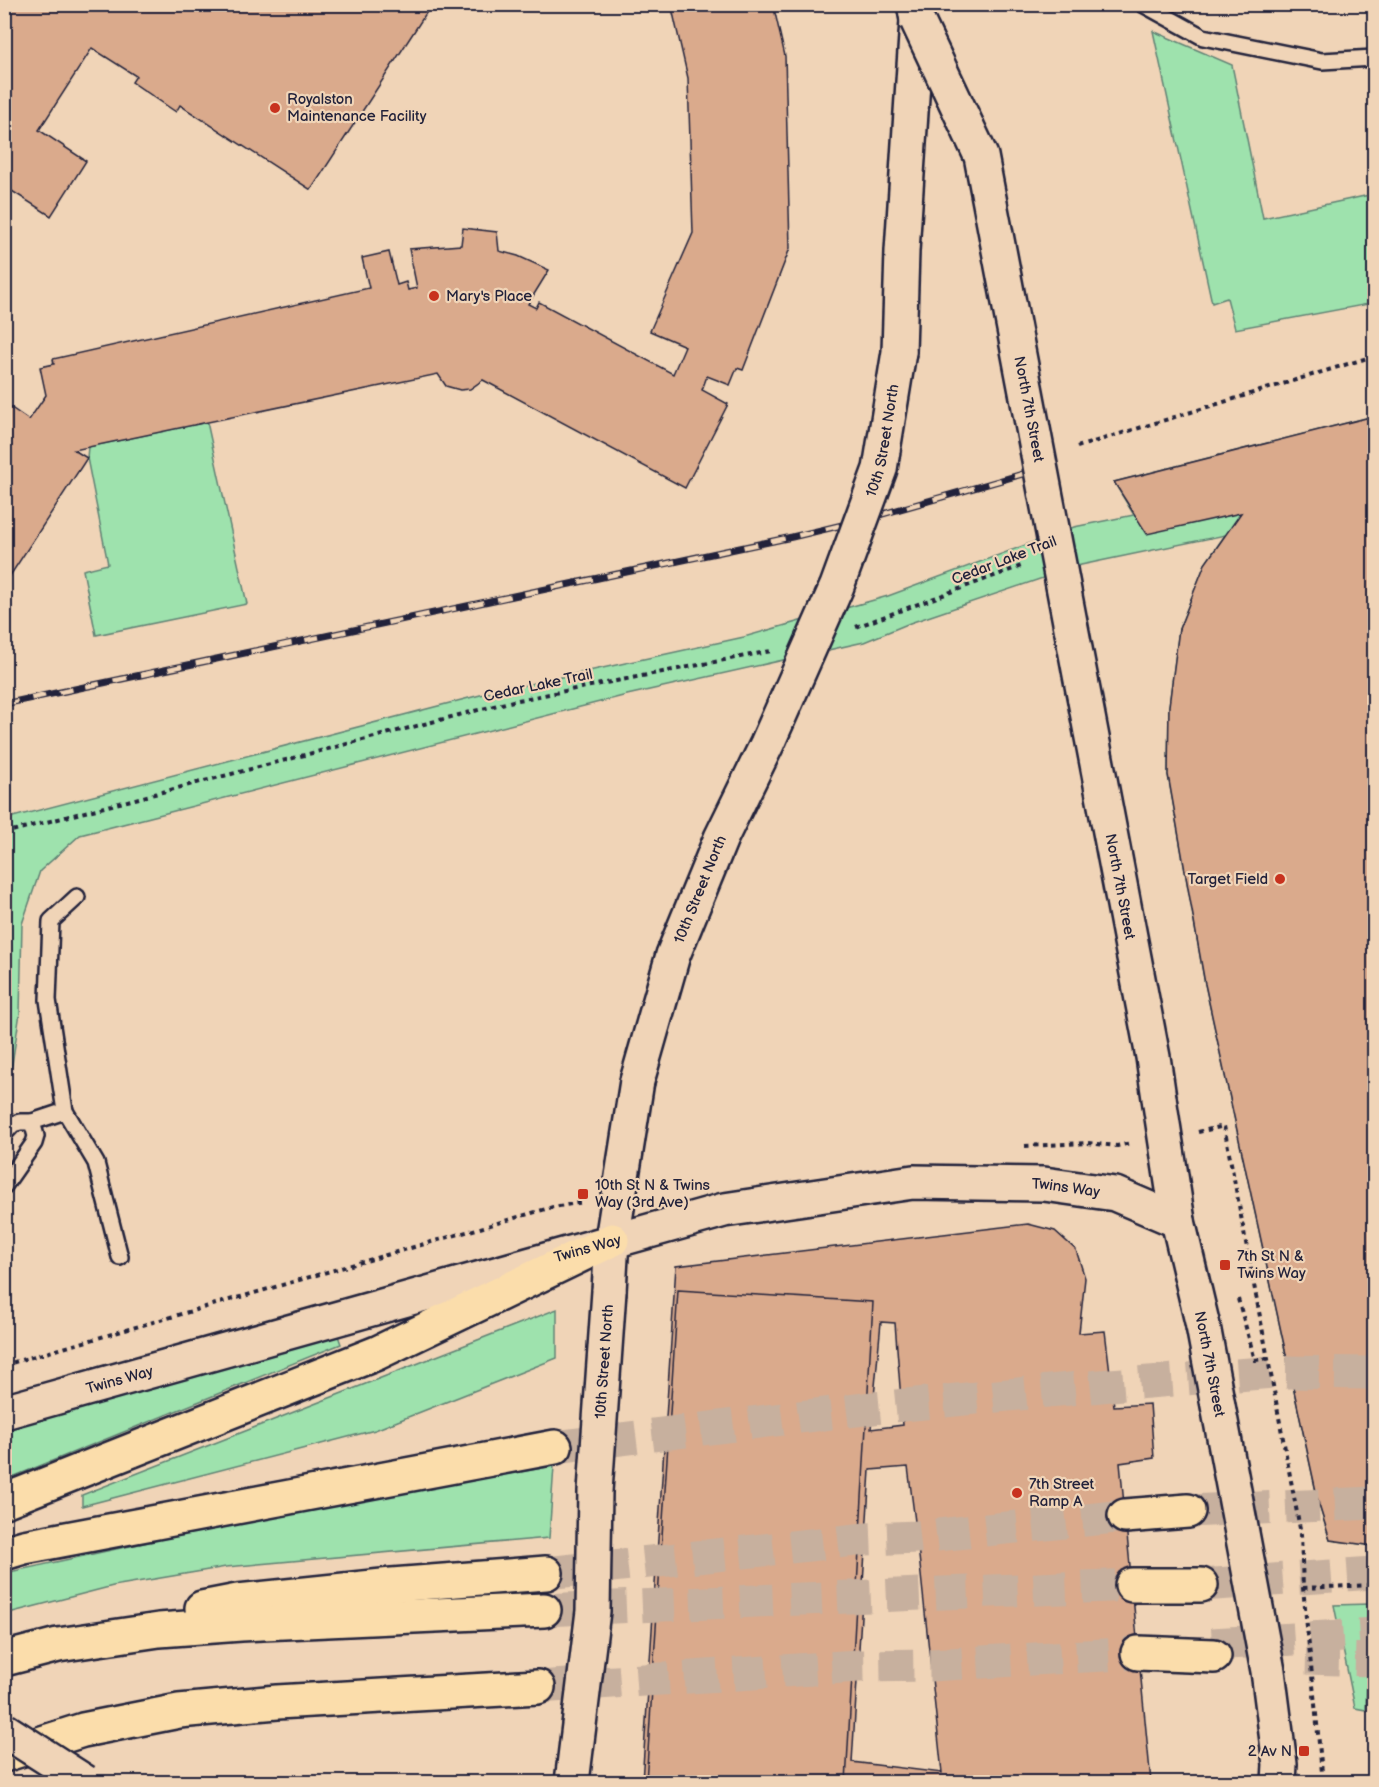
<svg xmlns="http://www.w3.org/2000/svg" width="1379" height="1787" viewBox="0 0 1379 1787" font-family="'Balsamiq Sans',sans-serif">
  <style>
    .green { fill: #9ee2ad; stroke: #608274; stroke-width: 1.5 }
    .building { fill: #daaa8c; stroke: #22223b; stroke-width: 1.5; fill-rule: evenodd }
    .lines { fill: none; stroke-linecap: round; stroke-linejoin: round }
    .highway-tunnel { stroke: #c7b09e; stroke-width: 33; stroke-dasharray: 33 16; stroke-linecap: butt }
    .lane-casing { stroke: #22223b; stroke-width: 20 }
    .secondary-casing { stroke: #22223b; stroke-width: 38 }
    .highway-casing { stroke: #22223b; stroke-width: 38 }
    .path { stroke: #22223b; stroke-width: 4; stroke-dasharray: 4.5 4.5; stroke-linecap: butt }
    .lane { stroke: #f0d4b7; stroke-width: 15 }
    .secondary { stroke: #f0d4b7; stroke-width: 33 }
    .highway { stroke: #fbddab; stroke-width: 33 }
    .rail-casing { stroke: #22223b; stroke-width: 7 }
    .rail { stroke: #f0d4b7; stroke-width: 4.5; stroke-dasharray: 14; stroke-linecap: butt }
    .secondary-bridge-casing { stroke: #22223b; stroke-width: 38; stroke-linecap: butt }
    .secondary-bridge { stroke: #f0d4b7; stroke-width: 33 }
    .poi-dot { fill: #c8321e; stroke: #f0d4b7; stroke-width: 2 }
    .labels { text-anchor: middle; stroke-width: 4.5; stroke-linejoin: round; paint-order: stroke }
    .poi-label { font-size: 15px; fill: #22223b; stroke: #f0d4b7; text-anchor: start }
    .street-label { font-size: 15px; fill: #22223b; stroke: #f0d4b7 }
  </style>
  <rect width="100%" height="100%" fill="#f0d4b7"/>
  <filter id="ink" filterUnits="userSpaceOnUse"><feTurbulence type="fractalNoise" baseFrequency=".0167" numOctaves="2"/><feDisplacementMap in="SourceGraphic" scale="12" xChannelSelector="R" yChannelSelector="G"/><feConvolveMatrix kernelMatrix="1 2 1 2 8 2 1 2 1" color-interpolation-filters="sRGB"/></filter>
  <g filter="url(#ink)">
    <g class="green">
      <polygon points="1153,31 1232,65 1263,218 1374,194 1374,303 1235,329 1227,298 1212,303"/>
      <polygon points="1374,416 1374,1546 1330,1540 1319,1505 1205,984 1168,775 1169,706 1179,629 1205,564 1225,535 1081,565 910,623 864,642 627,695 80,835 40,871 22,924 20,1013 12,1064 5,1084 5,819 488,693 744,637 888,596 1074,527 1134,515 1114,482"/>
      <polygon points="207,422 247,604 96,635 83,570 108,564 87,458 88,447"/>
      <polygon points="557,1309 557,1358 375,1430 82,1506 82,1495"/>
      <polygon points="337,1333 341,1344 5,1480 5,1426"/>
      <polygon points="554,1466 549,1538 226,1567 113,1586 5,1614 5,1573 273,1515"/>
      <polygon points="1369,1604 1366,1710 1355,1708 1334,1605"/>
    </g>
    <g class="building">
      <polygon points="4,4 432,4 311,190 180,105 176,112 132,82 136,76 92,48 39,130 86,161 51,216 4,186"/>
      <polygon points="671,4 773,4 785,56 790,248 743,370 737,368 730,385 707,376 702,390 728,404 685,488 483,380 470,389 460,390 446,386 438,374 74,450 87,458 4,585 4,409 7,405 29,420 46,395 40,367 54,364 53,359 369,288 362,258 389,252 397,285 406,282 408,290 417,288 409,249 461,245 463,228 497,232 499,251 518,256 549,270 528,304 536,308 539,302 673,374 685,346 650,331 693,233 688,78"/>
      <polygon points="1347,4 1374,4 1374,10"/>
      <polygon points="1374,416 1374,1546 1330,1540 1319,1505 1205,984 1168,775 1169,706 1179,629 1205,564 1241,513 1147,534 1114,482"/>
      <path d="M1028,1224L1055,1231L1076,1250L1085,1278L1079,1333L1105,1331L1114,1406L1150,1404L1154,1458L1120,1463L1151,1782H642L676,1266ZM881,1322L895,1323L903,1425L871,1429ZM908,1467L917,1537L942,1773L852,1762L870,1470Z"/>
      <polygon points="678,1290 873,1302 846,1782 646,1782"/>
    </g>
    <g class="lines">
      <g class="highway-tunnel">
        <polyline points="555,1447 873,1408 1111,1385 1275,1372 1374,1373"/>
        <polyline points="1188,1511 1374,1503"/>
        <polyline points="546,1573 866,1539 917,1537 1125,1516"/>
        <polyline points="1201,1585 1374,1573"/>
        <polyline points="544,1610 1132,1585"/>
        <polyline points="1212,1644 1374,1634"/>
        <polyline points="1306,1658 1374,1660"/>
        <polyline points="538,1687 858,1666 930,1665 1138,1653"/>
      </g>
      <g class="lane-casing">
        <g id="lane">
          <polyline points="1143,4 1203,37 1322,61 1374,58"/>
          <polyline points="77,897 51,921 48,1000 65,1111 96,1163 120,1257"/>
          <polyline points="4,1134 13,1124 20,1122 32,1122 65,1111"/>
          <polyline points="4,1186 34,1143 36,1136 32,1122"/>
        </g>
      </g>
      <g class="secondary-casing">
        <g id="secondary">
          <polyline points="899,352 902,251 917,20 915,9"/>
          <polyline points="1159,1098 1178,1221 1203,1326"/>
          <polyline points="609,1291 612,1240 637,1081"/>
          <path id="s1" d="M4,1412L724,1210L913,1182L1044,1184L1115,1194L1178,1221"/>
        </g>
      </g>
      <g class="highway-casing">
        <g id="highway">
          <polyline points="4,1501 377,1353 612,1240"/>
          <polyline points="1125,1516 1188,1511"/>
          <polyline points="4,1553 24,1547 555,1447"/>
          <polyline points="1132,1585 1201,1585"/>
          <polyline points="202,1608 238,1601 392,1585 546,1573"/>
          <polyline points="1138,1653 1214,1656"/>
          <polyline points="4,1659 58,1645 159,1630 241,1624 544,1610"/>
          <polyline points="4,1755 83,1730 179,1711 277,1702 538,1687"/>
        </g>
      </g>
      <g class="path">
        <polyline points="1077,447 1374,356"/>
        <polyline points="856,627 1024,565"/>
        <polyline points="4,833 513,701 771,651"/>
        <polyline points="4,980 10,1035 4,1053"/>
        <polyline points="1198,1132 1224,1126 1301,1534 1303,1588 1323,1782"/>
        <polyline points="1025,1146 1087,1143 1117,1146 1131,1143"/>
        <polyline points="1238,1299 1255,1360 1269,1358"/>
        <polyline points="4,1365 553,1207 584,1202"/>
        <polyline points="1303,1588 1374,1585"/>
        <polyline points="1370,1782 1374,1752"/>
      </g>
      <use href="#lane" class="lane"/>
      <use href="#secondary" class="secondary"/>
      <use href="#highway" class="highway"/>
      <g class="rail-casing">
        <polyline id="rail" points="4,704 792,537 855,522 1054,465"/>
      </g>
      <use href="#rail" class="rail"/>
      <g class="secondary-bridge-casing">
        <g id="secondary-bridge">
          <path id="s2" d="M917,20L981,156L1153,1057L1159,1098"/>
          <path id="s3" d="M637,1081L673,955L721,838L767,744L837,586L880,469L899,352"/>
          <polyline points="1203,1326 1268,1671 1280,1764 1279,1782"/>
          <polyline points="4,1730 85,1782"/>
          <path id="s4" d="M572,1782L593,1611L595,1491L609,1291"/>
        </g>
      </g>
      <use href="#secondary-bridge" class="secondary-bridge"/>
    </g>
  </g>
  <g class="poi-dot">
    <circle cx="275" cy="108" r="6"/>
    <circle cx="434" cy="296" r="6"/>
    <circle cx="1280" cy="879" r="6"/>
    <rect x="577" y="1188" width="12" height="12" rx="3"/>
    <rect x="1219" y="1259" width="12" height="12" rx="3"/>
    <circle cx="1017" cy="1493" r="6"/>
    <rect x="1298" y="1745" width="12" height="12" rx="3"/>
  </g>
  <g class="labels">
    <g class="poi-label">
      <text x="287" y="104">Royalston<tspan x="287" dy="17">Maintenance Facility</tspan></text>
      <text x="446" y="301">Mary's Place</text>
      <text x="1268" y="884" text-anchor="end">Target Field</text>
      <text x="595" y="1190">10th St N &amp; Twins<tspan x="595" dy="17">Way (3rd Ave)</tspan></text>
      <text x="1237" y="1261">7th St N &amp;<tspan x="1237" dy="17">Twins Way</tspan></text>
      <text x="1029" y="1489">7th Street<tspan x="1029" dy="17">Ramp A</tspan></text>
      <text x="1292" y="1756" text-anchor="end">2 Av N</text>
    </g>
    <g class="street-label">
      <text dy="5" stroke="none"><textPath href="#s2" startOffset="408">North 7th Street</textPath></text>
      <text dy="5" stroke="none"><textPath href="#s3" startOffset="688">10th Street North</textPath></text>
      <text transform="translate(1004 560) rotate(-21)" y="5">Cedar Lake Trail</text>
      <text transform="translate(538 685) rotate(-12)" y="5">Cedar Lake Trail</text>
      <text dy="5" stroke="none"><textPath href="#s2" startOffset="894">North 7th Street</textPath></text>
      <text dy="5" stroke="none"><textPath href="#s3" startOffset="202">10th Street North</textPath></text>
      <text dy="5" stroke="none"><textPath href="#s1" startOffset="1092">Twins Way</textPath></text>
      <text dy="5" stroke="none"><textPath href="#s1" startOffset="606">Twins Way</textPath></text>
      <text dy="5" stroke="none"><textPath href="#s4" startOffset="422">10th Street North</textPath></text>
      <text transform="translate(1210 1364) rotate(79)" y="5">North 7th Street</text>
      <text dy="5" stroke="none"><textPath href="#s1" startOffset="120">Twins Way</textPath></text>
    </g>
  </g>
  <rect width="1379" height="1787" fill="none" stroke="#f0d4b7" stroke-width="24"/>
  <rect x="12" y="12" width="1355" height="1763" fill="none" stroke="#22223b" stroke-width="2" filter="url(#ink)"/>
</svg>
